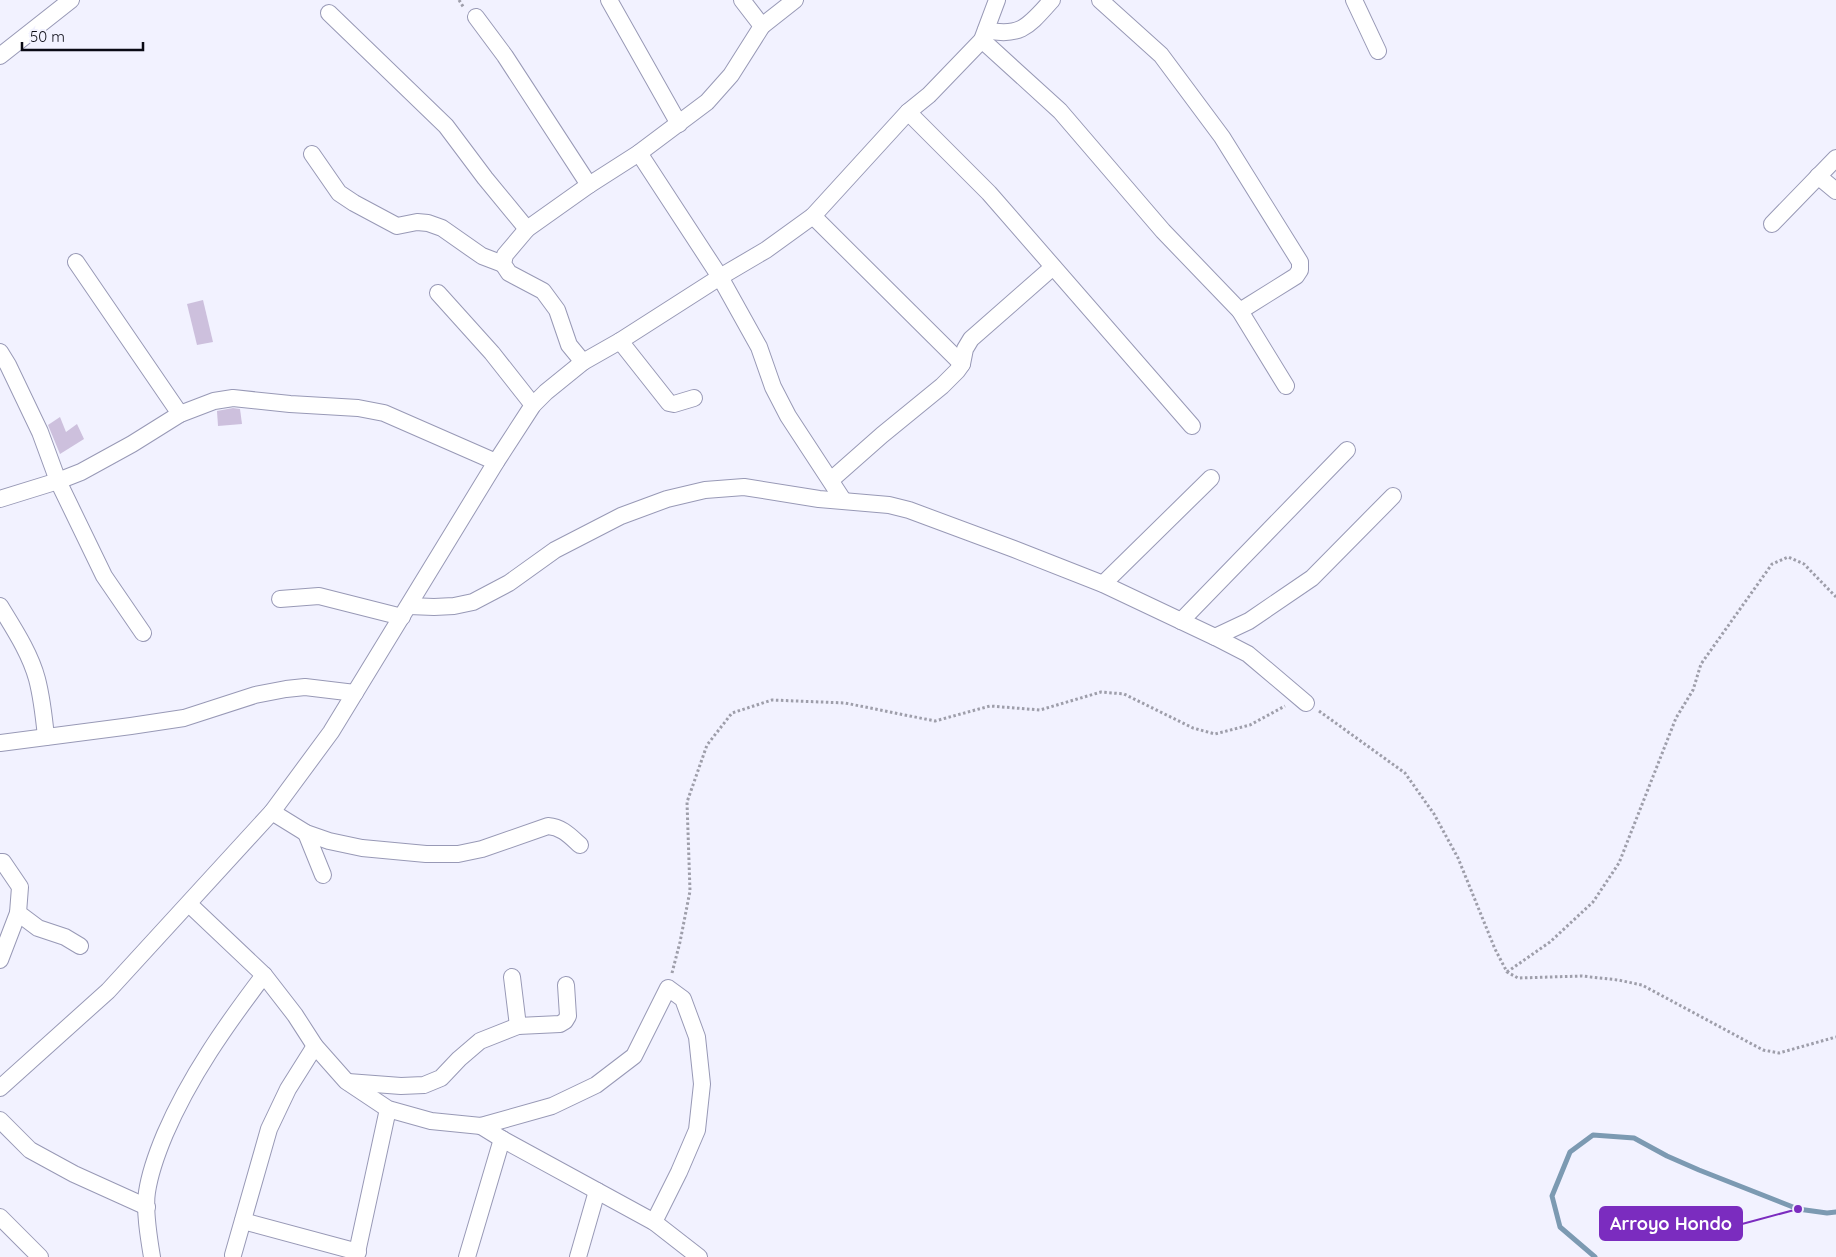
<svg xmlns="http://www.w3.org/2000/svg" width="1836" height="1257" viewBox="0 0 1836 1257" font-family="Quicksand,sans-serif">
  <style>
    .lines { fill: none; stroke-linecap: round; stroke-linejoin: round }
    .stream { stroke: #7c9ab2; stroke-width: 5 }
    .building { fill: #cdc0dd }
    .minor-casing { stroke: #9899b6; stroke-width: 18 }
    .path { stroke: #9e9eaa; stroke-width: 3; stroke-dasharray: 2.5 2.5; stroke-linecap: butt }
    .minor { stroke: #fff; stroke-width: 16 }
    .leader { fill: none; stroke: #7b2cbf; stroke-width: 2 }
    .callout-dot { fill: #7b2cbf; stroke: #f2f2ff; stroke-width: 2 }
    .callout { fill: #7b2cbf; stroke: #7b2cbf; stroke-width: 2 }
    .callout-label { font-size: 18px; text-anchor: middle; font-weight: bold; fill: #fff }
  </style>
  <rect width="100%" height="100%" fill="#f2f2ff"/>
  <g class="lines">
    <polyline class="stream" points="1595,1257 1560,1227 1552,1196 1570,1152 1593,1135 1634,1138 1667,1156 1699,1170 1798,1209 1827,1213 1836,1212"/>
  </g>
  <g class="building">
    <polygon points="203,300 213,342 197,345 187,304"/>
    <polygon points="233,408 240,409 242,424 218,426 217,411"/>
    <polygon points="60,417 66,432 77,424 84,439 60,454 48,425"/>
  </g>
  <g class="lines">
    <g class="minor-casing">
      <g id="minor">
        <polyline points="609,0 679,124"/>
        <polyline points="742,0 762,26"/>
        <polyline points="1100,0 1161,55 1222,137 1300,262 1300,270 1296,276 1240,311"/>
        <polyline points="1354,0 1378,51"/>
        <polyline points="329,13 446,126 485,178 527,229"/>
        <polyline points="476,17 505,56 589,185"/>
        <path d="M986,30C1022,38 1030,24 1052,0"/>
        <polyline points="982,40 1060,111 1163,231 1240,311 1286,386"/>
        <polyline points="0,56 71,0"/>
        <polyline points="908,112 989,193 1192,426"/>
        <polyline points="639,153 720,277 759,347 773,387 788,416 843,500"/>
        <polyline points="312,154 339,193 354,203 397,226 417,222 428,223 442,228 482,256 503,264"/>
        <polyline points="1818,176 1836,191"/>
        <polyline points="813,216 962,364"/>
        <polyline points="1772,224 1836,158"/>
        <polyline points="76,262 180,414"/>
        <polyline points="438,293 492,353 533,405"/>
        <polyline points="620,341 669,403 674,404 694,398"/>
        <polyline points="0,352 8,365 40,432 58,481 104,576 143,633"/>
        <polyline points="583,362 569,345 557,310 543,291 509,273 503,264 505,255 527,229 589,185 639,153 707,102 731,75 762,26 795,0"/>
        <polyline points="831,480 882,435 942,386 957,371 962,364 965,349 971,339 1053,267"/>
        <polyline points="0,499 58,481 81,472 132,444 180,414 214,401 233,398 290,404 358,408 384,413 496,462"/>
        <polyline points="1103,584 1211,478"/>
        <polyline points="280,599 319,596 402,617"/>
        <path d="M0,606C14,629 30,653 37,679C42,698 44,717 46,737"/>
        <polyline points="409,606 434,607 454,606 473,602 509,583 555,550 621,516 667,499 705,490 744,487 819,499 889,505 909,510 1014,549 1103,584 1215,637 1248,654 1306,703"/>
        <polyline points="1181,621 1347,450"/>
        <polyline points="1215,637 1249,621 1312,578 1393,496"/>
        <polyline points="0,743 131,726 184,718 255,695 286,689 305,687 355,693"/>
        <path d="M272,812L306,833L329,841L362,848L426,854H458L482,849L548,826C562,827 570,836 580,845"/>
        <polyline points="306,833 323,875"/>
        <polyline points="0,862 3,862 20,887 18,913 38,928 65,937 80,946"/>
        <polyline points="189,904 264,975 295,1015 315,1046 346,1081 388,1109 431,1121 481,1126 552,1106 596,1085 634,1056 668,988 683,999 697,1037 702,1084 697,1130 679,1172 654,1222"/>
        <polyline points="0,960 18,913"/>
        <polyline points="512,977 518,1026"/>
        <polyline points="348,1082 401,1086 424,1085 441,1078 459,1059 480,1041 518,1026 560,1024 565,1021 568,1016 566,985"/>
        <polyline points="0,1088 108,991 272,812 331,732 496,462 533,405 546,392 583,362 620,341 720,277 766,250 813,216 908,112 929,95 982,40 997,0"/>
        <polyline points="0,1120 30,1150 74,1174 147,1207"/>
        <polyline points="481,1126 502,1139 654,1222 699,1257"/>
        <polyline points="0,1217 40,1257"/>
        <polyline points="243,1221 358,1252"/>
        <polyline points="233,1255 269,1129 288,1089 315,1046"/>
        <path d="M152,1257C149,1239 144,1210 147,1192C150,1172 157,1153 165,1134C190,1076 226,1025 264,975"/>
        <polyline points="356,1257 388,1109"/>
        <polyline points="467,1257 502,1139"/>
        <polyline points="578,1257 597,1191"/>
      </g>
    </g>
    <g class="path">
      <polyline points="459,0 464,8"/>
      <polyline points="1319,711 1405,773 1434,814 1458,858 1495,949 1507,972 1518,978 1582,976 1618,980 1642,985 1763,1050 1779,1053 1836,1037"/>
      <polyline points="1507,972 1550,942 1593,902 1619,863 1676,718 1693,690 1701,664 1772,564 1788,557 1804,564 1836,597"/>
      <polyline points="672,973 680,942 690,891 687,802 707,745 732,713 772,700 845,703 935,721 990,706 1040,710 1101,692 1124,694 1193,728 1215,734 1250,725 1285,706"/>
    </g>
    <use href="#minor" class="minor"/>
  </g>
  <path class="leader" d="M1798 1209L1742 1224"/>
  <circle class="callout-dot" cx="1798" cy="1209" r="5"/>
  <rect class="callout" x="1600" y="1207" width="142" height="33" rx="5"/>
  <g class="callout-label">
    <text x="1671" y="1230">Arroyo Hondo</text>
  </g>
  <path d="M22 42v8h121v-8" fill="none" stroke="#0a0a14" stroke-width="2.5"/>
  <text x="30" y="42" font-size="15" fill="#0a0a14" stroke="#f2f2ff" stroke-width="4" paint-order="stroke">50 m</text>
</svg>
